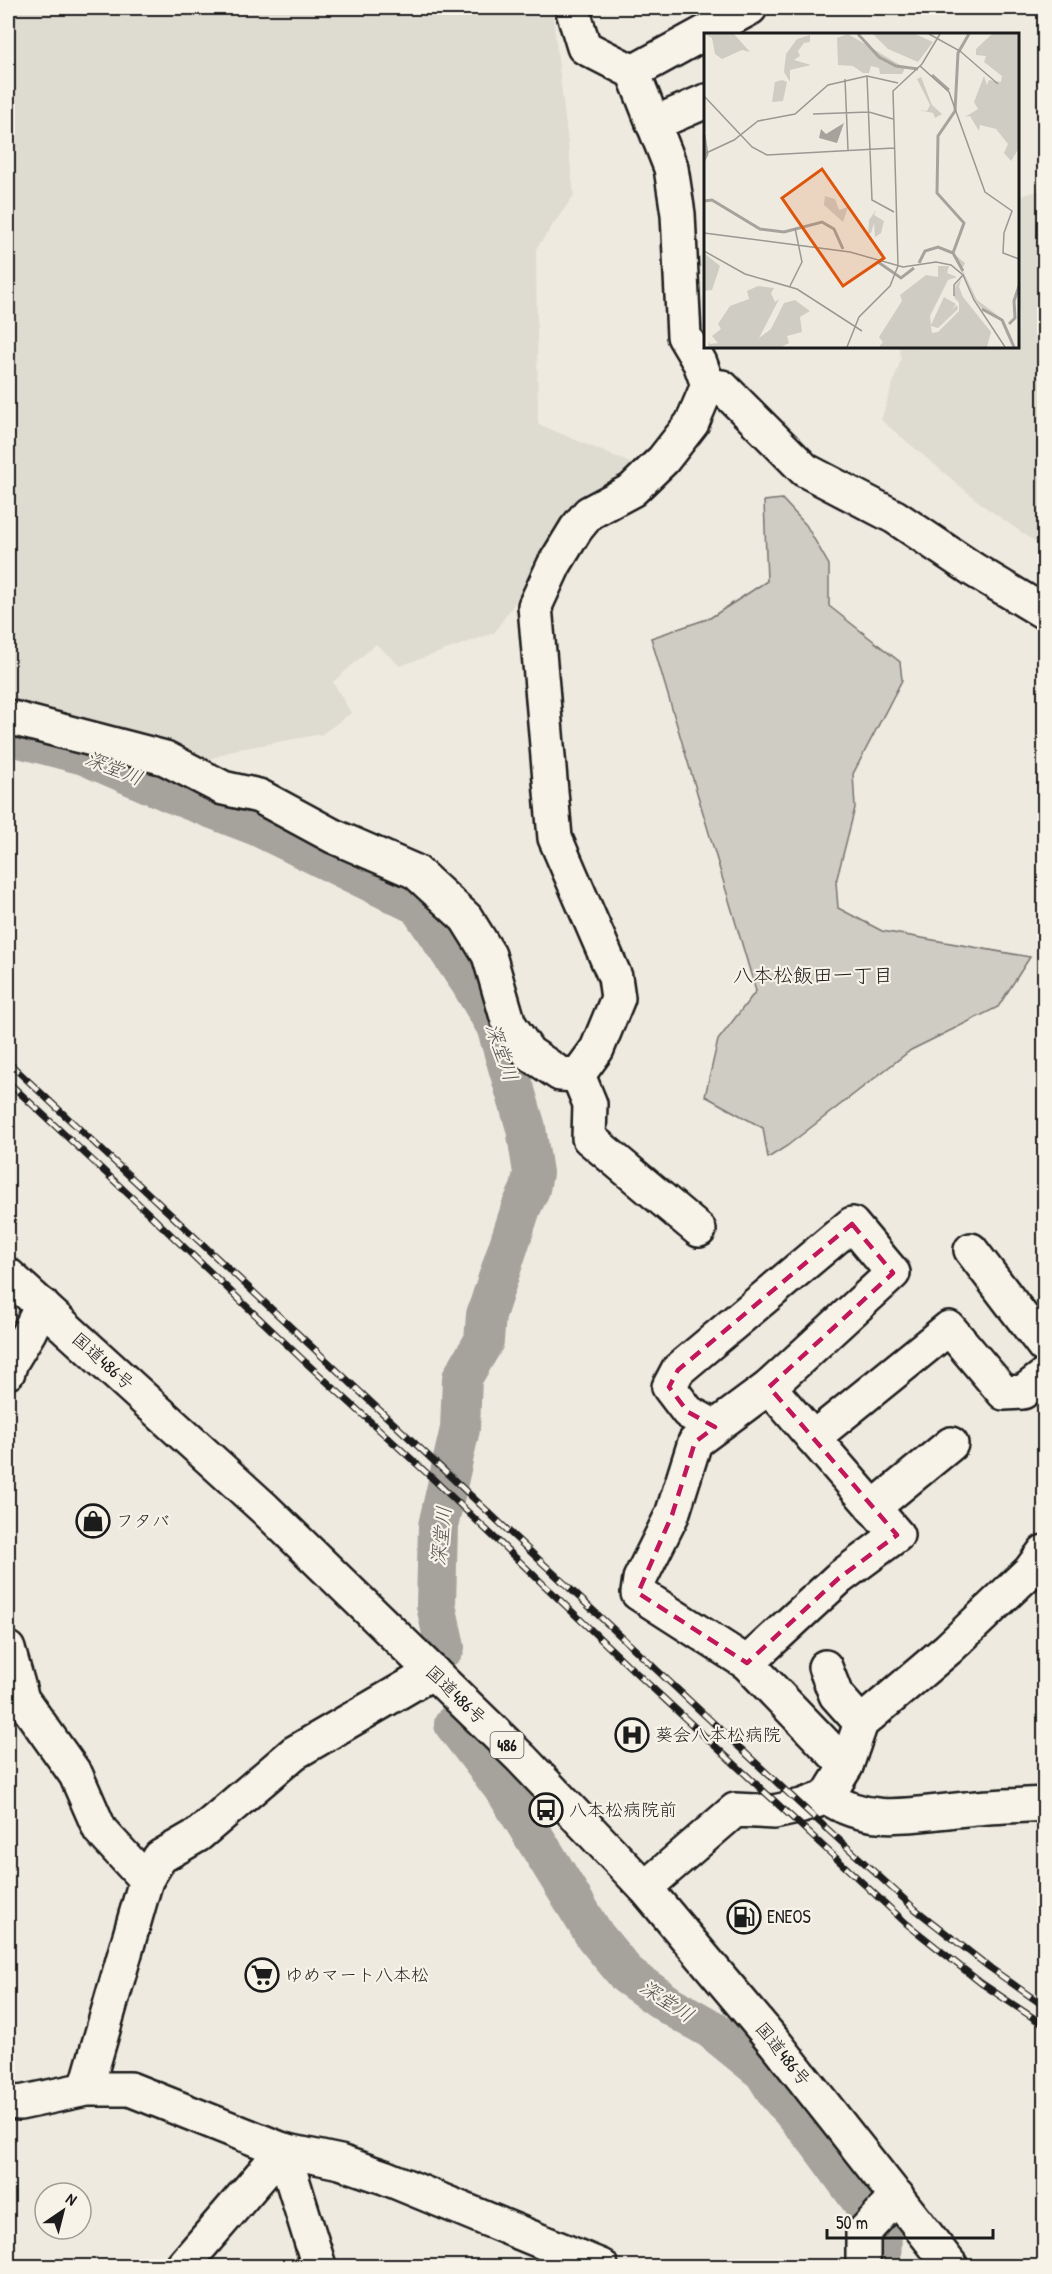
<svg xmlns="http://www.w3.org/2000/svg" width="1052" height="2274" viewBox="0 0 1052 2274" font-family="'Patrick Hand','Klee One',sans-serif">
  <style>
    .built { fill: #dedbd1 }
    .green { fill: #cfccc3; stroke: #767470; stroke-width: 1.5 }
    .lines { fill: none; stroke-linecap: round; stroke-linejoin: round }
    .river { stroke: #a6a39d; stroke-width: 40 }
    .minor-casing { stroke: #1c1c1c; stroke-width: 38 }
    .highway-casing { stroke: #1c1c1c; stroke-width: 38 }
    .minor { stroke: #f7f3e8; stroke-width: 33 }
    .highway { stroke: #f7f3e8; stroke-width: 33 }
    .rail-casing { stroke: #1c1c1c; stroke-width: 7 }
    .rail { stroke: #f7f3e8; stroke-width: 4.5; stroke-dasharray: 14; stroke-linecap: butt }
    .marked { fill: none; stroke: #c2185b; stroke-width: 4.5; stroke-dasharray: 12 8; stroke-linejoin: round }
    .labels { text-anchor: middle; stroke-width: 4.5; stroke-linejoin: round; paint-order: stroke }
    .shield { fill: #f7f3e8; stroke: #5e5c59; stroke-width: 1.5 }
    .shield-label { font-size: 16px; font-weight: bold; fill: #1c1c1c }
    .street-label { font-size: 18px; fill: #1c1c1c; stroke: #f7f3e8 }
    .poi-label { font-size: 18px; fill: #1c1c1c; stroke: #f7f3e8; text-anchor: start }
    .water-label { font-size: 20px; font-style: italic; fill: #535250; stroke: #f7f3e8 }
    .neighbourhood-label { font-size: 20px; fill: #1c1c1c; stroke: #f7f3e8 }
    .inset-river { fill: none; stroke: #a6a39d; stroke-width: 3 }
    .inset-road { fill: none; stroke: #9a9892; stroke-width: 1.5 }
    .view { fill: #de560d; fill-opacity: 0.15; stroke: #de560d; stroke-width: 3 }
    .inset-edge { fill: none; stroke: #1c1c1c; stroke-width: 3 }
  </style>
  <rect width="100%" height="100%" fill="#eeeae0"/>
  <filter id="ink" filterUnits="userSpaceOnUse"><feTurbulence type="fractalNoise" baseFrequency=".0167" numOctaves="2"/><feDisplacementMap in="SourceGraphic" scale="12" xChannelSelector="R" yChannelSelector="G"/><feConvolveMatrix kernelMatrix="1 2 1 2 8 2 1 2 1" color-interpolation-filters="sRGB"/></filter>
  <g filter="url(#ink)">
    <g class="built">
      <polygon points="8,8 552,8 574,195 536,249 538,424 635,465 539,567 494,633 400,666 376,644 333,682 351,713 322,734 234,750 202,762 8,705"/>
      <polygon points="1044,189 1044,548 984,506 881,420 901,359 899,347 1018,346 1018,197"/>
    </g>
    <polygon class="green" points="782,499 806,525 829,565 829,606 900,662 902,680 853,774 855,808 836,882 838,908 882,931 1030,957 998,1007 911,1050 787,1146 768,1158 763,1128 705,1096 718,1040 756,991 651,638 710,618 767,581 764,501"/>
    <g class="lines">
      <g class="river">
        <polyline points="8,735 84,755 169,792 257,826 418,905 470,982 496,1026 526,1128 533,1173 530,1189 521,1208 486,1315 484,1341 462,1378 460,1429 438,1526 436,1605 445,1647"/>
        <polyline points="454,1724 507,1793 595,1936 628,1976 669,2005 711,2029 764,2072 777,2093 816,2139 882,2229 881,2266"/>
      </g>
      <g class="minor-casing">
        <g id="minor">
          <polyline points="572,8 584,47 633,72 671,168 678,214 684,336 700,363 708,385 692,423 663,460 632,490 589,513 576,529 554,565 535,606 555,838 615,977 618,998 597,1049 578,1075"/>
          <polyline points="633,72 750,8"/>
          <polyline points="653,124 706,101"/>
          <polyline points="708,385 722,387 805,470 895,517 974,570 1044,612"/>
          <polyline points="8,717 165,758 223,788 259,796 333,836 416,872 466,918 489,955 509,1024 529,1053 560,1074 578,1075"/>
          <polyline points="578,1075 590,1104 589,1138 699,1230"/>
          <polyline points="971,1250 1044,1346"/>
          <polyline points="8,1372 11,1362 29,1332 42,1305"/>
          <polyline points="715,1427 688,1412 669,1387 678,1370 852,1224 893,1273 769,1387 695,1442 672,1515 640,1579 638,1593 747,1663 846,1766"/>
          <polyline points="813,1438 949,1328 1004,1393 1023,1392 1044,1376"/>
          <polyline points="873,1508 951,1444"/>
          <polyline points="8,1649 22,1699 76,1775 100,1830 146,1880"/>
          <polyline points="747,1663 839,1578 897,1535 769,1387"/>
          <polyline points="825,1667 836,1695 861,1723"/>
          <path d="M827,1797C870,1827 918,1813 966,1809C992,1806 1018,1806 1044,1804"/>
          <polyline points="645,1888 735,1810 774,1812 802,1806 827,1797 846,1766 861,1723 948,1649 1030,1571 1044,1552"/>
          <polyline points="86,2089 146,1880 160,1857 198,1835 294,1753 433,1672"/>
          <polyline points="8,2102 20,2103 86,2089 130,2089 283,2150 340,2162 384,2177 601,2266"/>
          <polyline points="283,2150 319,2266"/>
          <polyline points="183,2266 283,2150"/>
          <polyline points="863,2266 863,2233 897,2196"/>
        </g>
      </g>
      <g class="highway-casing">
        <polyline id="highway" points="8,1275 265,1509 521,1758 605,1846 645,1888 776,2044 951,2266"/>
      </g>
      <use href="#minor" class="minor"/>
      <use href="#highway" class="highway"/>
      <g class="rail-casing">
        <g id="rail">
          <polyline points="8,1062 802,1806 915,1909 989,1967 1044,2006"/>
          <polyline points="8,1082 107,1174 303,1360 430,1476 632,1669 907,1924 981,1983 1044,2025"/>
        </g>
      </g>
      <use href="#rail" class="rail"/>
    </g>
  </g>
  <path class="marked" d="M852,1224L893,1273L769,1387L897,1535L839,1578L747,1663L638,1593L672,1515L695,1442L715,1427L688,1412L669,1387L678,1370Z"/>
  <defs>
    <g id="shop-ring" transform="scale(1.725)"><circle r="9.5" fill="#f7f3e8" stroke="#1c1c1c" stroke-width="1.5"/><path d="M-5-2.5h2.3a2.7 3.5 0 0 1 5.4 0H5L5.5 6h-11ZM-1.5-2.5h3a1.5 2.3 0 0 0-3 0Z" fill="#1c1c1c"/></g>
    <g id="hospital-ring" transform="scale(1.725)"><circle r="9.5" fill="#f7f3e8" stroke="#1c1c1c" stroke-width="1.5"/><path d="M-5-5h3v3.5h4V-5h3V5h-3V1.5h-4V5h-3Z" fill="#1c1c1c"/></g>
    <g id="bus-ring" transform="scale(1.725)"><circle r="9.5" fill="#f7f3e8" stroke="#1c1c1c" stroke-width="1.5"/><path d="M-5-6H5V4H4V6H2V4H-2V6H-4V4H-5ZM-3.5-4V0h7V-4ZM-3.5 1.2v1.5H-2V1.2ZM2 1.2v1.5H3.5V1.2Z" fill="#1c1c1c"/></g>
    <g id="fuel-ring" transform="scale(1.725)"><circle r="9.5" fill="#f7f3e8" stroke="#1c1c1c" stroke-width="1.5"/><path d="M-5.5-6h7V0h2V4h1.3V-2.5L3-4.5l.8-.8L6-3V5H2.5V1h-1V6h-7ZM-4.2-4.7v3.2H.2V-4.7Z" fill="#1c1c1c"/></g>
    <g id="supermarket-ring" transform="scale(1.725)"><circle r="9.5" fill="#f7f3e8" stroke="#1c1c1c" stroke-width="1.5"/><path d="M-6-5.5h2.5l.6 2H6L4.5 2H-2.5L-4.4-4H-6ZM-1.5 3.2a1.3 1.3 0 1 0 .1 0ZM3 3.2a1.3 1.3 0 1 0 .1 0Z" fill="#1c1c1c"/></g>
  </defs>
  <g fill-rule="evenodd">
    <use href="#shop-ring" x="93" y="1521"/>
    <use href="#hospital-ring" x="632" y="1735"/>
    <use href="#bus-ring" x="546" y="1810"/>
    <use href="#fuel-ring" x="744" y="1917"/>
    <use href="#supermarket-ring" x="262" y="1975"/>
  </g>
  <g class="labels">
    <rect class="shield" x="490.5" y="1732" width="33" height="26" rx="4.5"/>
    <g class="shield-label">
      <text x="507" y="1751">486</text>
    </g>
    <g class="street-label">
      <text transform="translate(103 1361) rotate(42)" y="6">国道486号</text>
      <text transform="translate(456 1695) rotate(44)" y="6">国道486号</text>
      <text transform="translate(783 2054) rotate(51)" y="6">国道486号</text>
    </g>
    <g class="poi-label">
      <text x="116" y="1527">フタバ</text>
      <text x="655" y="1741">葵会八本松病院</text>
      <text x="569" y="1816">八本松病院前</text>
      <text x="767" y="1923">ENEOS</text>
      <text x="285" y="1981">ゆめマート八本松</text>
    </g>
    <g class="water-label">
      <text transform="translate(114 768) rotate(22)" y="7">深堂川</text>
      <text transform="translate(502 1052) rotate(71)" y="7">深堂川</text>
      <text transform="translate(441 1536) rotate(-84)" y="7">深堂川</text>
      <text transform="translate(667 2001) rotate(33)" y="7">深堂川</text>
    </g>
    <g class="neighbourhood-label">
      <text x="813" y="982">八本松飯田一丁目</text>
    </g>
  </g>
  <g transform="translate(704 33)">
    <rect width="315" height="315" fill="#eeeae0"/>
    <path d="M0,1H30L46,19L38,17L18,26L11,21L8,5ZM144,1L201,35L198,41H176L175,35L167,33L165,40H159L149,33L134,32L133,5ZM169,1H211L229,9L214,29L184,16ZM288,1H315V115L307,128L300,120L304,111L292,96L276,92L275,98L266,83L261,84L274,76L270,69L280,43L283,52L285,47L297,49L298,43L280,29L282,23L272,22V16ZM106,2V9L100,10L94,18L96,23L90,27L107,32L86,37V49L80,39L82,21L93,6ZM217,44L228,72L238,81L231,85L229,80L214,77L223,78L226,72L213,46ZM78,47L83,49L79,68L68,69L71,49ZM121,163L131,166L135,177L144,174L139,189L120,172ZM172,177L170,182L180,188L177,200L171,204L170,190L167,200L164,201L165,187ZM0,220L16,233L8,257L0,258ZM249,220L261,230L258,236L273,267L300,287L312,314L298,287L280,278L271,267ZM234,233H245L243,240L253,244L244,247L226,283L227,292L240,264L252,271L248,276L253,272L254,276L234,295L227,293L228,300L234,299L255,278V270L250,264L251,254L257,246L255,254L259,264L287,299L283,314H175L179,309L175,304L198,268L196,262L222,242L234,244ZM54,253L70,255L67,260L71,269L75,266L55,305L67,296L80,270L91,267L106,278L96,284L98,299L83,303L85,310L77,314H4L5,308L6,311L14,310L8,303L17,296L14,291L26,273L45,266L43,258Z" fill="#cfccc3"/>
    <path d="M140,90L133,110L115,105L117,96L122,101Z" fill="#a6a39d"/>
    <path class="inset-river" d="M154,1L175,24L192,33L214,36M228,42L245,57M0,102L3,121L0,127M0,168L8,167L56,196L80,199L118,189L130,196L139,216M249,220L260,190L233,160L234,103L251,78L254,20L265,1M174,229L197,245L210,235M215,230L221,218L234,214L249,220L259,238M278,276L298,287L310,314M305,291L311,285L310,268L315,253"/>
    <path class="inset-road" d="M225,1L256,18L294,51M216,33L245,59L281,159L308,178L300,200L299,220L315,226M163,43L168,167L190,179M141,46L144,117M0,63L48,114L63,122L190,115M109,81L165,79L189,86M0,121L30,107L54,88L91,81L124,52L163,43L194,50M0,200L146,219L199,234L232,229L247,232L259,242L270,267L301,314M0,218L41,241L93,256L158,298M194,233L189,58L218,31L236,1M86,253L98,229L91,195M250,263V252L259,242M143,314L155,284L186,253L194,233"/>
    <path class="view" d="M118,136L180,225L139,253L78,165Z"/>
    <rect width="315" height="315" class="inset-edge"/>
  </g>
  <rect width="1052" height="2274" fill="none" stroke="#f7f3e8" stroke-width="30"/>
  <rect x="15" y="15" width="1022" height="2244" fill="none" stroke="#1c1c1c" stroke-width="2" filter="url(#ink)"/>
  <g transform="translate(63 2211) rotate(35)"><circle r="28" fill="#f7f3e8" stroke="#9f9d96" stroke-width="1.5"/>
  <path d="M0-4.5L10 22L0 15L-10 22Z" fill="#1c1c1c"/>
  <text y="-9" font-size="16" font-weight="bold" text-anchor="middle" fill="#1c1c1c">N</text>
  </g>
  <path d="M827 2229v9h166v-9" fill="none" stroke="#1c1c1c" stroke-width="3"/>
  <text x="836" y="2229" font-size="18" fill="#1c1c1c" stroke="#f7f3e8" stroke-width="4.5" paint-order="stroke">50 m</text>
</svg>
